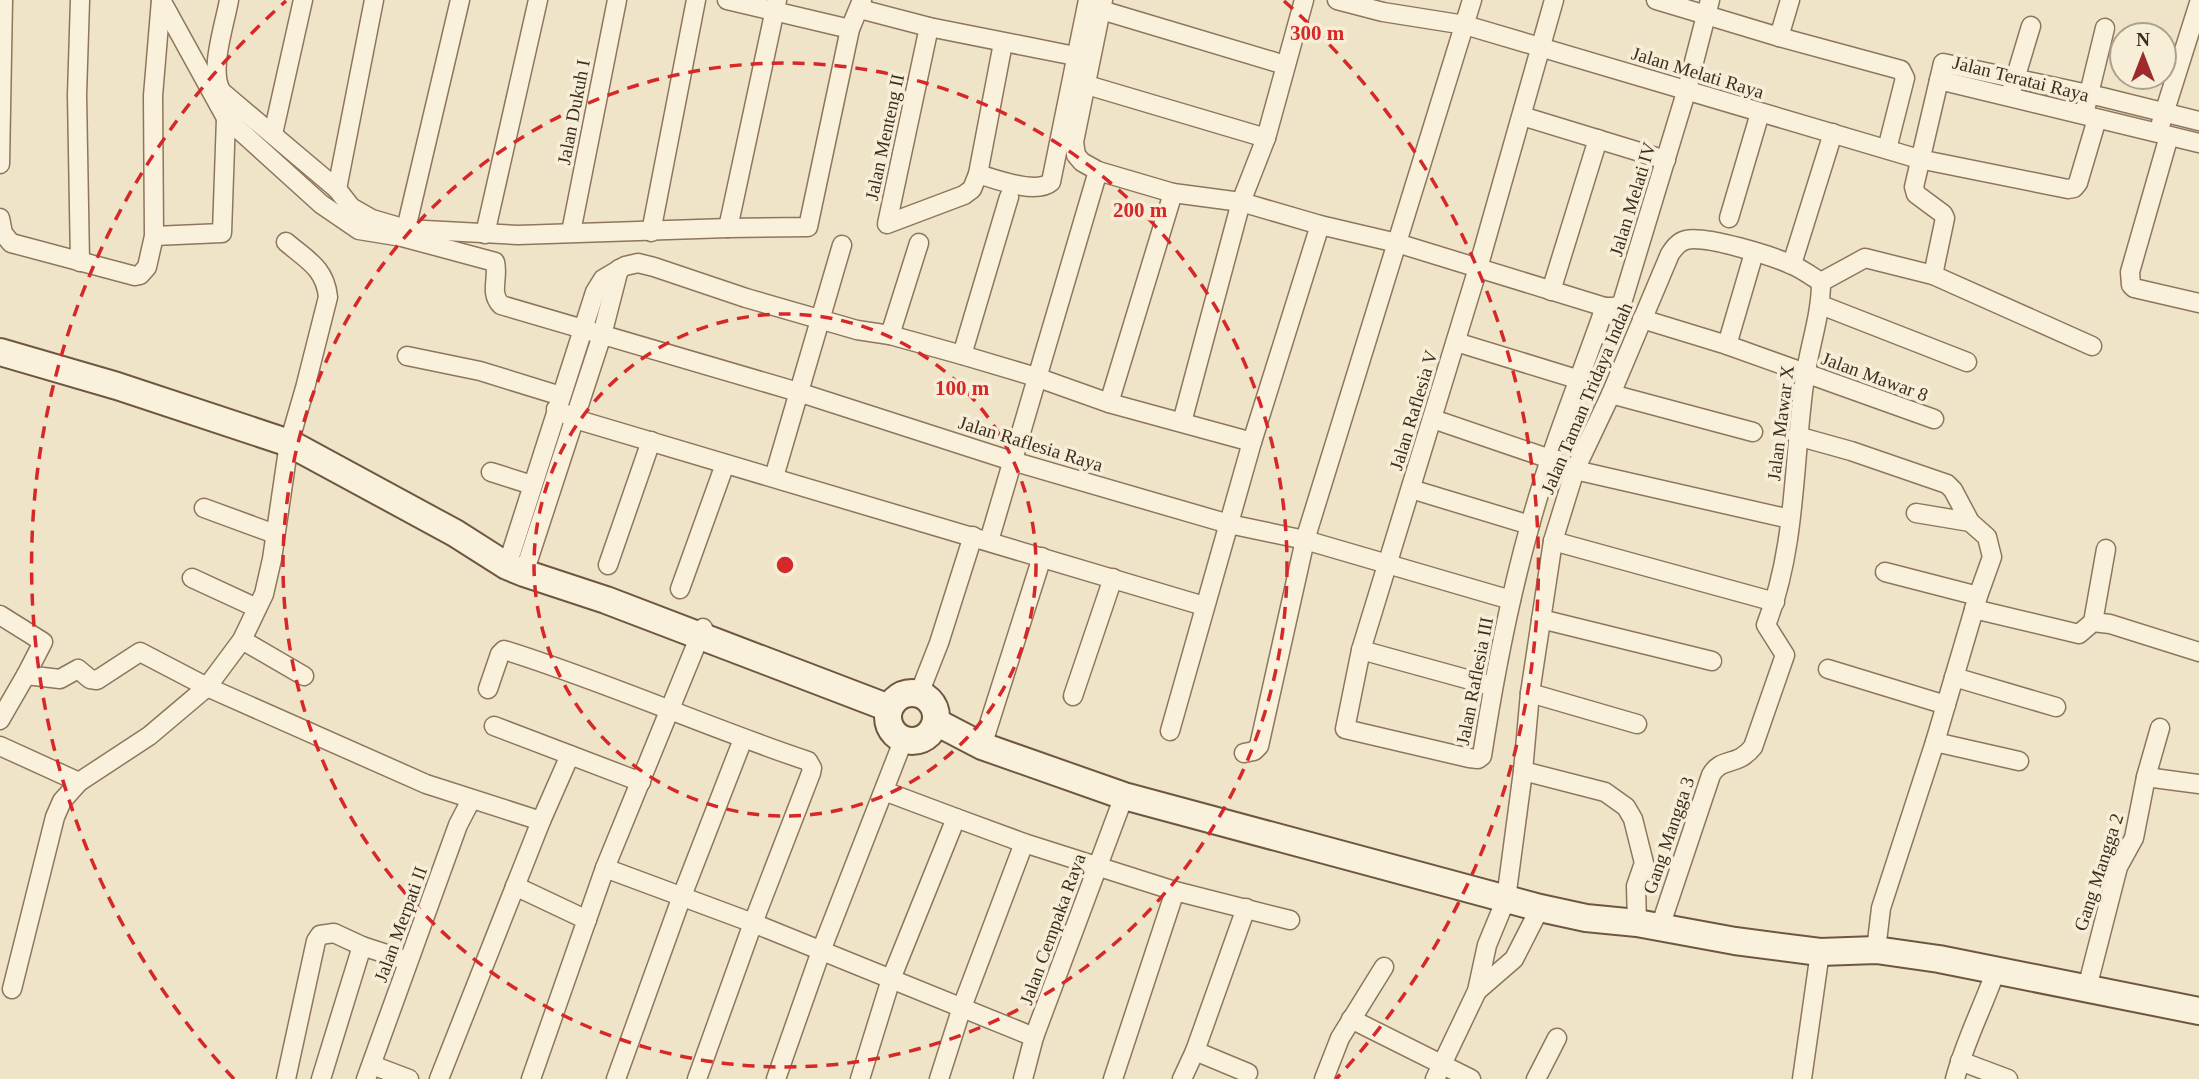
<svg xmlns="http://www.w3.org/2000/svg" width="2199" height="1079" viewBox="0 0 2199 1079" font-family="'Times New Roman',serif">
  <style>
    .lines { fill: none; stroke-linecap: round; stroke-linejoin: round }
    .street-casing { stroke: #8d765c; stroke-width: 21 }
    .secondary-casing { stroke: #6f573f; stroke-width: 30 }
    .street { stroke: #faf1dc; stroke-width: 18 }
    .secondary { stroke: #faf1dc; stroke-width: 26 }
    .ring { fill: none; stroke: #d62828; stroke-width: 3.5; stroke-dasharray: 12 9 }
    .labels { text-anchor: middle; stroke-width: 7; stroke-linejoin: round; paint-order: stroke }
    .street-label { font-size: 19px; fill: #3d2e20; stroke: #f7eed8 }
    .centre { fill: #d62828; stroke: #f7eed8; stroke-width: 3.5 }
    .ring-label { font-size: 21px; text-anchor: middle; font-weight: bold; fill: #d62828; stroke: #f7eed8; stroke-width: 7; stroke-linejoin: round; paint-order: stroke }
  </style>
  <rect width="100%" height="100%" fill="#f0e4c8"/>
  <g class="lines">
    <g class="street-casing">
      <g id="street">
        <polyline points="80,0 77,95 80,262"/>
        <path d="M161,0L226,118L321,204L359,230L402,237L495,262C499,277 489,293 501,305L798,392L1012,461L1229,524L1305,540L1511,600"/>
        <path d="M229,0C225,24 208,72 222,92L337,189L374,0"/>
        <polyline points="727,0 850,29"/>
        <polyline points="1103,0 1074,142 1076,155 1082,162 1098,171 1173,193 1241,202 1320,225 1397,243 1605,307 1615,307 1622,303 1687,89 1710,0"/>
        <polyline points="1337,0 1383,12 1465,25 1919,159 2068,189 2074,188 2078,183 2097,119"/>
        <path d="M1554,0L1478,268L1361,650L1345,729L1469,758L1478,759L1482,756C1494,678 1509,600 1530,525C1550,451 1580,379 1605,307"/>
        <polyline points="1656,0 1779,37 1901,70 1905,78 1887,149"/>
        <polyline points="860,9 929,27 1075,56"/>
        <polyline points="1101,10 1285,65"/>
        <polyline points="929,27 887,224 964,195 972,189 978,174 1003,43"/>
        <polyline points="1779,37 1790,0"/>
        <polyline points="1939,80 2199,143"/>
        <polyline points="1087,85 1266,138"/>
        <polyline points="2012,89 2031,26"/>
        <polyline points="2086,106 2105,28"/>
        <polyline points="1522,116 1666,160"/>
        <polyline points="2161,123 2199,3"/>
        <polyline points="273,134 303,0"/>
        <polyline points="2169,136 2130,272 2131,285 2134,288 2199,303"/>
        <polyline points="0,164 3,0"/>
        <path d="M978,174C995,179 1036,195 1051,182L1088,0"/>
        <polyline points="337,189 351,207 372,219 406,229 518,235 728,228 808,227 850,29 862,0"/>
        <polyline points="0,218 3,233 11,243 135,276 140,275 147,267 154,236 153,96 161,0"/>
        <polyline points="1729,218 1760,113"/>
        <polyline points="728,228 777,0"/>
        <polyline points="406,229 460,0"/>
        <polyline points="571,232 617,0"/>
        <polyline points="651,232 696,0"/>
        <polyline points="485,234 538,0"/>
        <polyline points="154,236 222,233 226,118"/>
        <polyline points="1792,264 1833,133"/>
        <polyline points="1933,275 2092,346"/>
        <polyline points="1821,282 1865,258 1933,275 1945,218 1943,214 1916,194 1914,187 1943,63 2102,97 2199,121"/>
        <polyline points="1551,291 1598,139"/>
        <polyline points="1821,305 1967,362"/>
        <polyline points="1642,319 1727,345 1934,419"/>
        <polyline points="890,335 919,243"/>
        <polyline points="1456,342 1580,380"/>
        <polyline points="1727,345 1754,253"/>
        <polyline points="962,355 1009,197"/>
        <polyline points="407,356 480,371 561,396"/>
        <polyline points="1611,394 1753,432"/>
        <polyline points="1109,403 1173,193"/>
        <polyline points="556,409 575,419 1204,606"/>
        <polyline points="1433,419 1550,459"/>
        <polyline points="1182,422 1241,202 1266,138 1304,0"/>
        <polyline points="1797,436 1851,451 1947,484 1953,490 1970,522 1987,537 1992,557 1978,596 1935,742 1881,908 1876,950"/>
        <polyline points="1575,470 1790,519"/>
        <polyline points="491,472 532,485"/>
        <polyline points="774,477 842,245"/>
        <polyline points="1411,489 1530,525"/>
        <polyline points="204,508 275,534"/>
        <polyline points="1916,513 1970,522"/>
        <polyline points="989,541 1098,171"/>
        <polyline points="1553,541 1775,602"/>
        <polyline points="608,565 651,441"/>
        <polyline points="507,566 595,292 603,279 625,266 638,263 654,267 746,298 857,330 890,335 962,355 1036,377 1109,403 1252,442"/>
        <polyline points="1885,572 1978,596"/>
        <polyline points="524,573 602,335 619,269"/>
        <polyline points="192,578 257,608"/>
        <polyline points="680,589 725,464"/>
        <polyline points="1974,609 2079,634 2093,622 2110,624 2199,652"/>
        <polyline points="0,615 43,642 26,675 60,679 78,669 90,679 97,680 140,652 207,687 426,784 541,821"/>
        <polyline points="1541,619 1712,661"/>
        <polyline points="2093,622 2106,549"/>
        <polyline points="242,640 304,676"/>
        <polyline points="1361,650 1492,686"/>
        <polyline points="1828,669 1946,705"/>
        <polyline points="1954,677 2056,707"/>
        <path d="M488,689L500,654L504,650C607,682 706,727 808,761L812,768L811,773L753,923L697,1079"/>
        <polyline points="1530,693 1637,724"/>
        <polyline points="919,694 939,643 973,536"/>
        <polyline points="1073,696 1113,578"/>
        <polyline points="0,720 26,675"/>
        <polyline points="494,726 641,782"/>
        <polyline points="1170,731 1252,442 1320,225"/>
        <polyline points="1935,742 2019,761"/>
        <polyline points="0,746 79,782"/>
        <polyline points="982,746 1042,557"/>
        <polyline points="1244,753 1254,751 1259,746 1305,540 1472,0"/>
        <polyline points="1523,771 1605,792 1626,807 1633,819 1644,863 1636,886 1637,923"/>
        <polyline points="2146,777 2199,784"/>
        <polyline points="884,791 956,818"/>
        <polyline points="605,868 753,923 1034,1037"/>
        <polyline points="515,886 587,920"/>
        <polyline points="2087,988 2118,867 2134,838 2146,777 2160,728"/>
        <path d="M12,989L55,817L62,801L79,782L149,736L207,687L242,640L264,594L272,559L289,443L305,388L328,297C325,268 307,260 286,242"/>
        <polyline points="1477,991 1514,959 1540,908"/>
        <polyline points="1351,1019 1471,1079"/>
        <polyline points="1195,1051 1248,1073"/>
        <polyline points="1960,1061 2008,1079"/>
        <polyline points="372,1065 409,1079"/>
        <polyline points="286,1079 316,941 320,935 334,933 362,946"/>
        <polyline points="321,1079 362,946 408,961"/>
        <polyline points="366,1079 458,825 471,800"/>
        <polyline points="439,1079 541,821 570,755"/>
        <polyline points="531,1079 605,868 703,628"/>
        <polyline points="616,1079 682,896 743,739"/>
        <polyline points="776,1079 821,951 903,741"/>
        <polyline points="860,1079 891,979 956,818 1024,843 1175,891 1290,920"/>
        <polyline points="939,1079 962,1007 1024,843"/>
        <polyline points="1023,1079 1034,1037 1124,796"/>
        <polyline points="1113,1079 1175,891"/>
        <polyline points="1182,1079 1195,1051 1246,908"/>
        <polyline points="1324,1079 1340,1038 1384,967"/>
        <path d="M1435,1079L1477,991L1487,945L1506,899L1523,771L1530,693L1553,541L1575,470L1611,394L1670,254C1674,248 1678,242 1686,240C1705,235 1773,256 1792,265C1802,269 1811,276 1821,282C1821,315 1810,344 1805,377C1793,458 1797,547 1766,625L1785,655L1753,747C1736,768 1722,756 1711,775L1660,927"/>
        <polyline points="1536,1079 1557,1038"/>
        <polyline points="1802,1079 1820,952"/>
        <path d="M1955,1079C1965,1041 1983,1007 1996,970"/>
      </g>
    </g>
    <g class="secondary-casing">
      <g id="secondary">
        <polyline points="0,352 117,386 289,443 455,533 507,566 524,573 606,600 889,708"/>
        <circle cx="912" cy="717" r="24"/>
        <polyline points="936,722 982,746 1124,796 1540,908 1586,918 1637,923 1735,941 1820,952 1876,950 1939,959 2199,1011"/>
      </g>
    </g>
    <use href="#street" class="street"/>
    <use href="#secondary" class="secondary"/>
  </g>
  <g class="ring">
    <circle cx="785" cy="565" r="251"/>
    <circle cx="785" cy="565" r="502"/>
    <path d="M234 1079A753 753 0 0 1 286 1M1284 1A753 753 0 0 1 1336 1079"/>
  </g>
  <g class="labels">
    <g class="street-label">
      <text transform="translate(1698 72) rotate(17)" y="7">Jalan Melati Raya</text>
      <text transform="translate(2021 78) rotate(14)" y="7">Jalan Teratai Raya</text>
      <text transform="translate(573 112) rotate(-79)" y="7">Jalan Dukuh I</text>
      <text transform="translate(884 137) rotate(-78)" y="7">Jalan Menteng II</text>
      <text transform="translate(1632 199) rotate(-73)" y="7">Jalan Melati IV</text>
      <text transform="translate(1875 376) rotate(20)" y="7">Jalan Mawar 8</text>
      <text transform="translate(1586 398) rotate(-67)" y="7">Jalan Taman Tridaya Indah</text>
      <text transform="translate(1413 410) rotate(-73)" y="7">Jalan Raflesia V</text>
      <text transform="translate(1780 423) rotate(-83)" y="7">Jalan Mawar X</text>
      <text transform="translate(1031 443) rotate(17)" y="7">Jalan Raflesia Raya</text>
      <text transform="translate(1474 681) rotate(-79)" y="7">Jalan Raflesia III</text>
      <text transform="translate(1668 835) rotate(-71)" y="7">Gang Mangga 3</text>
      <text transform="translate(2098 872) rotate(-72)" y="7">Gang Mangga 2</text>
      <text transform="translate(400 924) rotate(-70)" y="7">Jalan Merpati II</text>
      <text transform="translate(1052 929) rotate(-70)" y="7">Jalan Cempaka Raya</text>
    </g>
  </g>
  <circle cx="785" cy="565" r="10" class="centre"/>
  <g class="ring-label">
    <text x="1317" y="40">300 m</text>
    <text x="1140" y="217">200 m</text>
    <text x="962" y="395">100 m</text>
  </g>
  <g transform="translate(2143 56)"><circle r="33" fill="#f7eed8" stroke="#ada18e" stroke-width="2"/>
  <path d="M0-5L12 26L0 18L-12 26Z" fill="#9e2a2b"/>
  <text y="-10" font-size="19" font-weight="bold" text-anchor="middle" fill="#3d2e20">N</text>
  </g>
</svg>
